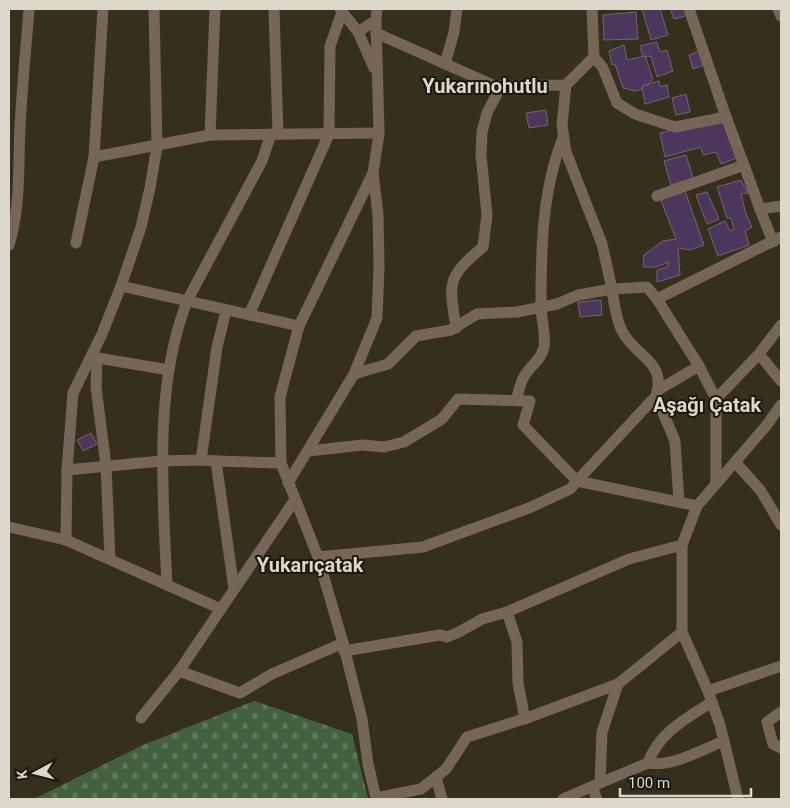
<svg xmlns="http://www.w3.org/2000/svg" width="790" height="808" viewBox="0 0 790 808" font-family="Roboto,sans-serif">
  <style>
    .cemetery { fill: url(#cemetery-stones) }
    .building { fill: #4c365c; stroke: #706579 }
    .lines { fill: none; stroke-linecap: round; stroke-linejoin: round }
    .minor { stroke: #766657; stroke-width: 11 }
    .labels { text-anchor: middle; stroke-width: 4; stroke-linejoin: round; paint-order: stroke }
    .district-label { font-size: 20px; font-weight: bold; fill: #dbd7cb; stroke: #1a180f }
  </style>
  <defs>
    <pattern id="cemetery-stones" width="16" height="16" patternUnits="userSpaceOnUse" patternTransform="scale(1.25)"><rect width="16" height="16" fill="#42613f"/><path d="M2 7V4a2 2 0 0 1 4 0v3zM10 15v-3a2 2 0 0 1 4 0v3z" fill="#5d7759"/></pattern>
  </defs>
  <rect width="100%" height="100%" fill="#35301c"/>
  <polygon class="cemetery" points="254,701 352,734 368,799 34,799 143,745"/>
  <g class="building">
    <polygon points="642,9 660,9 668,35 651,40"/>
    <polygon points="670,9 687,9 689,15 674,19"/>
    <polygon points="636,12 638,39 604,40 603,15"/>
    <polygon points="657,42 660,52 667,50 673,71 657,77 651,56 643,57 640,46"/>
    <polygon points="624,45 627,60 645,56 653,79 643,89 635,91 623,88 615,64 612,65 609,51"/>
    <polygon points="702,50 707,64 693,69 689,55"/>
    <polygon points="659,81 660,87 667,85 669,97 645,104 642,86"/>
    <polygon points="686,94 690,112 676,115 672,98"/>
    <polygon points="546,110 548,125 529,128 526,113"/>
    <polygon points="725,119 739,157 721,164 716,152 703,155 701,147 665,157 660,133"/>
    <polygon points="686,155 693,178 671,185 664,161"/>
    <polygon points="741,180 748,193 741,194 746,214 752,227 745,231 749,245 718,256 708,229 725,221 730,231 734,229 731,218 727,218 717,187"/>
    <polygon points="685,191 704,245 690,250 678,248 680,275 657,282 657,270 667,267 669,262 656,267 643,267 644,255 663,241 676,239 660,198"/>
    <polygon points="707,192 719,219 707,224 696,195"/>
    <polygon points="601,300 602,315 580,317 578,302"/>
    <polygon points="91,433 97,444 83,451 77,440"/>
  </g>
  <g class="lines">
    <g class="minor">
      <polyline points="274,9 278,134"/>
      <polyline points="340,9 358,32 374,68"/>
      <polyline points="592,9 594,57 603,68 617,103 635,114 675,127 726,117 689,9"/>
      <polyline points="778,9 781,16"/>
      <polyline points="376,20 379,134 373,173 299,326 280,397 281,463 318,557 343,643 362,719 368,764 376,798 421,789 446,769 467,737 527,718 618,684 602,732 600,783 563,799"/>
      <polyline points="358,32 376,20 377,9"/>
      <polyline points="376,33 495,86 566,85 594,57"/>
      <polyline points="445,64 454,32 457,9"/>
      <polyline points="210,135 215,9"/>
      <polyline points="94,157 210,135 379,133"/>
      <polyline points="744,165 760,209 781,206"/>
      <polyline points="657,196 744,165 726,117"/>
      <polyline points="760,209 773,242"/>
      <polyline points="76,243 94,157 103,9"/>
      <path d="M9,245C21,206 18,167 20,127C22,88 26,48 29,9"/>
      <polyline points="121,286 299,326"/>
      <polyline points="657,299 699,366 716,399 716,484"/>
      <polyline points="249,315 329,134 330,46 342,12"/>
      <path d="M456,328C449,282 446,278 483,247L487,215L481,155L482,132L487,113L501,86"/>
      <polyline points="759,354 781,381"/>
      <polyline points="92,357 169,370"/>
      <polyline points="97,358 96,387 106,466 110,559"/>
      <polyline points="354,374 388,364 416,336 451,330 477,314 517,312 557,304 578,295 612,289 602,244 566,152 562,125 566,85"/>
      <polyline points="658,390 699,366"/>
      <polyline points="656,396 675,441 679,502"/>
      <polyline points="716,399 759,354 781,325"/>
      <path d="M516,400C519,392 520,382 525,375C531,365 542,359 544,347C546,333 541,319 541,305C541,249 542,190 563,138"/>
      <polyline points="308,451 363,445 384,447 404,442 442,419 458,399 530,401 523,425 577,481 570,489 529,508 423,547 318,557"/>
      <polyline points="201,460 216,461 234,589"/>
      <polyline points="216,461 281,463"/>
      <polyline points="735,462 761,491 781,525"/>
      <polyline points="67,470 73,393 102,334 121,286 141,227 150,188 157,146 154,9"/>
      <polyline points="288,483 354,374 377,318 379,267 378,214 373,173"/>
      <polyline points="697,506 766,426 781,405"/>
      <polyline points="9,527 66,540"/>
      <path d="M682,545L697,506L577,481L656,396C667,361 636,358 622,331C616,319 614,303 612,289L647,287L657,299L781,237"/>
      <path d="M167,585C163,495 153,385 188,299L262,161L271,134"/>
      <polyline points="221,609 66,540 67,470 161,461 201,460 217,347 226,311"/>
      <polyline points="507,612 517,642 518,683 525,719"/>
      <polyline points="682,632 708,691"/>
      <polyline points="344,651 440,635 447,637 459,632 482,619 507,612 629,559 682,545 682,632 618,684"/>
      <polyline points="179,671 240,693 272,674 343,643"/>
      <polyline points="781,712 767,722 773,744 781,748"/>
      <polyline points="141,718 179,671 294,501"/>
      <path d="M648,763C659,732 687,718 712,702"/>
      <polyline points="436,777 442,799"/>
      <path d="M600,783L648,763C673,767 701,750 724,741"/>
      <polyline points="592,787 597,799"/>
      <polyline points="738,799 720,725 708,691 781,666"/>
    </g>
  </g>
  <g class="labels">
    <g class="district-label">
      <text x="485" y="93">Yukarınohutlu</text>
      <text x="707" y="412">Aşağı Çatak</text>
      <text x="310" y="572">Yukarıçatak</text>
    </g>
  </g>
  <rect width="790" height="808" fill="none" stroke="#dbd7cb" stroke-width="20"/>
  <g transform="translate(35 773) rotate(263)" stroke="#1a180f" stroke-width="4" paint-order="stroke">
  <path d="M0-4L9 19L0 12L-9 19Z" fill="#dbd7cb"/>
  <text y="-8" font-size="14" font-weight="bold" text-anchor="middle" fill="#dbd7cb">K</text>
  </g>
  <path d="M620 788v8h131v-8" fill="none" stroke="#dbd7cb" stroke-width="2.5"/>
  <text x="628" y="788" font-size="15" fill="#dbd7cb" stroke="#1a180f" stroke-width="4" paint-order="stroke">100 m</text>
</svg>
